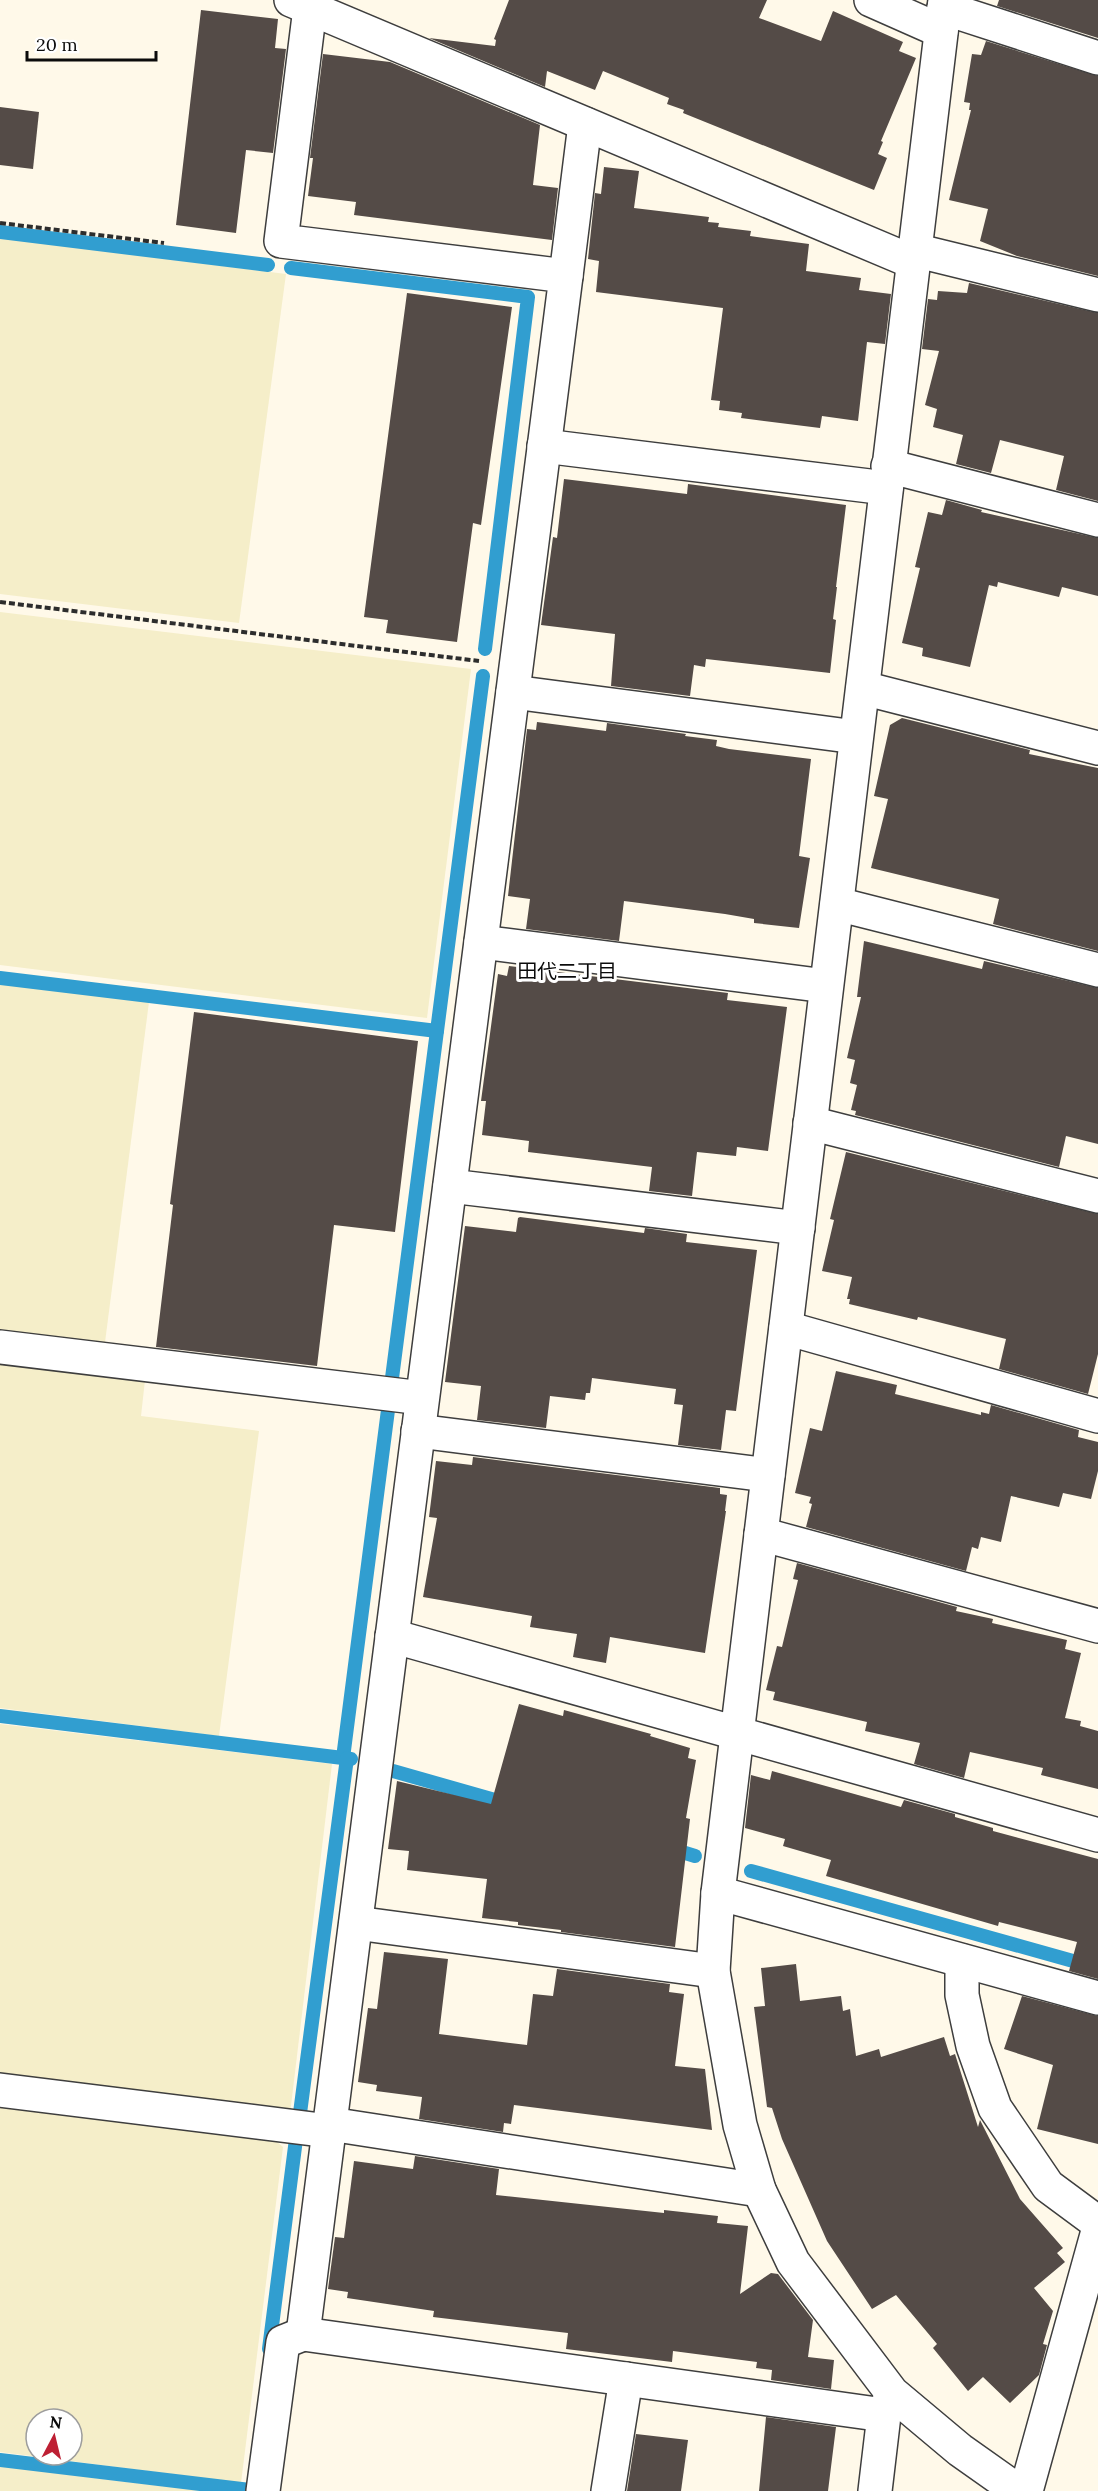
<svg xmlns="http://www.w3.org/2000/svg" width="1098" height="2491" viewBox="0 0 1098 2491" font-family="Lora,'Noto Sans JP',serif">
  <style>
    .farmland { fill: #f5eec9; fill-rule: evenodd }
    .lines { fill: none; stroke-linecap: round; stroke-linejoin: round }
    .stream { stroke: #319ed0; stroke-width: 14 }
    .building { fill: #544b47 }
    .minor-casing { stroke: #3e3e3e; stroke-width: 36 }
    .path { stroke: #2d2d2d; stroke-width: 4; stroke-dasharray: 6 3; stroke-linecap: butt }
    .minor { stroke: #fff; stroke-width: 33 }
    .labels { text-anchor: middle; stroke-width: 6; stroke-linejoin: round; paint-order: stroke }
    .neighbourhood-label { font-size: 20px; fill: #0b0b0b; stroke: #fff }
  </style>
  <rect width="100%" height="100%" fill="#fff9e9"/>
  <g class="farmland">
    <polygon points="0,238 286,274 239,623 0,594"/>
    <polygon points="0,612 471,669 427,1018 0,965"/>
    <polygon points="0,984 149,1002 104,1350 0,1338"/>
    <polygon points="0,1353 146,1371 141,1416 259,1431 219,1736 0,1708"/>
    <polygon points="0,1724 332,1764 290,2114 0,2080"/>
    <path d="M0,2100L267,2133L283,2147L241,2483L0,2452ZM36,2419H72V2455H36Z"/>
    <polygon points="0,2466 126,2482 206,2491 0,2491"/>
  </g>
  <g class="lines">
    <g class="stream">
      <polyline points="0,232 268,265"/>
      <polyline points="291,268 528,297 485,649"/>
      <polyline points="0,978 437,1031"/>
      <polyline points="392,1378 483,676"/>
      <polyline points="0,1716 351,1759"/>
      <polyline points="343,1758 388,1410"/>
      <polyline points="393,1771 509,1804"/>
      <polyline points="669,1848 695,1856"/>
      <polyline points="751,1871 1098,1968"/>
      <polyline points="300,2113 347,1758"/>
      <polyline points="269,2349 296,2139"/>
      <polyline points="0,2460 250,2490"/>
    </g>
  </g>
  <g class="building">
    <polygon points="509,0 767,0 759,18 821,41 833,11 903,42 899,51 916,58 881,141 883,142 878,154 887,158 874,190 683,113 684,110 667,104 669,98 603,71 595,90 547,71 545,87 429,38 495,46 496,40 494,39"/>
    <polygon points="999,0 1098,0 1098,38 997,6"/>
    <polygon points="201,10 278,19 275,48 286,49 273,153 246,150 236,233 176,225"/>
    <polygon points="986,41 1098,76 1098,276 1017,256 980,241 988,209 949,200 971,110 969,110 970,103 964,102 972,54 981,55"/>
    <polygon points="323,54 390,62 540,125 533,185 558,188 552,240 354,215 356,202 308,196 313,158 310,158"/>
    <polygon points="0,107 39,112 33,169 0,165"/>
    <polygon points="604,167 639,171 634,208 709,217 708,222 719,223 718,227 751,231 750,236 809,244 806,271 861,278 859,290 891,294 885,344 867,342 858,421 822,416 820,428 741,418 742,413 719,410 720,401 711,400 723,308 596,292 599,261 588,259 595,193 601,194"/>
    <polygon points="969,283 1098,313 1098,501 1056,490 1064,456 1000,440 991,473 956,464 963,435 933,427 937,409 925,405 939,351 922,349 928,299 937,300 938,291 967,293"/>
    <polygon points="407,293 512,307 481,525 473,523 457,642 386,633 388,620 364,617"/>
    <polygon points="564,479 687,494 688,484 846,505 836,587 837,587 833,619 836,620 830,673 706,659 705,667 694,665 690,696 611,686 615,634 541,625 553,537 557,538"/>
    <polygon points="946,500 982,510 981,512 1098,538 1098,596 1062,587 1059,597 998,582 997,587 989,585 970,667 922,656 923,648 902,643 920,568 915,567 928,512 942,515"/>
    <polygon points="902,718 1030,750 1029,754 1098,768 1098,951 993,924 999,899 871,868 888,799 874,796 890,725"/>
    <polygon points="537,722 606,731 607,723 686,734 685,736 717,740 716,746 729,749 811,759 799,856 810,858 799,928 754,923 754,919 725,914 624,901 619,941 526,929 530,899 508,896 527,729 536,730"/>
    <polygon points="864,941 982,969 984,961 1098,988 1098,1144 1066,1136 1059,1167 855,1115 856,1111 851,1110 857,1085 850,1083 855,1060 847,1058 861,997 857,997"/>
    <polygon points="509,966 728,993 727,1000 787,1007 768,1151 737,1147 736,1156 697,1152 692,1196 649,1191 652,1167 528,1152 529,1141 482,1135 486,1101 481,1101 498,974 507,976"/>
    <polygon points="194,1012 418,1041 395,1232 334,1225 317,1366 156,1347 173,1205 170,1204"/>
    <polygon points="846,1152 1098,1214 1098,1354 1088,1394 999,1369 1006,1339 918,1317 917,1320 849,1304 850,1299 847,1299 852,1277 822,1271 834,1220 830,1219"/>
    <polygon points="520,1217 644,1233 645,1228 687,1234 686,1242 757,1250 736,1411 726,1410 721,1450 678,1445 683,1405 674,1404 676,1389 592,1378 590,1393 586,1393 585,1400 550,1396 546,1428 477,1420 481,1386 445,1382 465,1226 516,1232 518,1218"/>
    <polygon points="836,1371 897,1385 895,1394 981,1415 981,1412 989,1414 991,1405 1079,1430 1078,1437 1098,1442 1098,1471 1091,1499 1063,1493 1059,1507 1011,1496 1001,1542 981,1537 978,1549 972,1547 966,1571 806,1527 812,1504 809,1503 811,1497 795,1493 810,1428 822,1431"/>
    <polygon points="473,1457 720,1488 720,1494 727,1495 725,1511 726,1511 705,1653 610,1637 606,1663 573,1657 577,1634 530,1627 532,1616 423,1597 437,1518 429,1517 436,1461 472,1465"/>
    <polygon points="797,1563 957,1607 956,1611 993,1619 992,1623 1067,1640 1065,1649 1081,1653 1065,1718 1081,1721 1080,1726 1098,1731 1098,1789 1041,1775 1043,1768 970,1752 964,1778 914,1764 920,1743 865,1731 867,1722 773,1700 775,1692 766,1690 777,1646 782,1647 798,1580 793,1579"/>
    <polygon points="519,1704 563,1716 564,1710 651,1734 650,1736 690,1748 688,1758 696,1760 686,1818 690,1819 675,1947 561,1932 561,1930 518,1925 518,1922 482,1918 487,1879 407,1870 409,1851 388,1849 397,1781 491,1804"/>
    <polygon points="772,1771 901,1807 904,1800 955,1814 955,1817 993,1828 993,1831 1098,1859 1098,1979 1069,1971 1077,1942 999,1922 998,1926 826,1876 831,1860 783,1846 785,1839 745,1828 751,1775 770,1780"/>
    <polygon points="384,1952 448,1959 439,2034 527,2045 533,1994 553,1996 557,1969 670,1984 669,1992 684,1994 675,2066 705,2069 712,2130 514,2105 511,2124 504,2123 503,2132 419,2119 422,2097 376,2091 377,2085 358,2082 368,2008 377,2009"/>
    <polygon points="796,1964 800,2001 841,1996 843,2011 850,2009 856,2056 879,2049 881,2057 944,2037 950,2056 955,2054 978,2127 980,2120 1020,2199 1063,2248 1057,2253 1065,2262 1034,2288 1053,2311 1043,2344 1047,2345 1039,2375 1010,2403 983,2377 968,2391 933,2348 937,2344 896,2295 872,2309 827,2241 782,2139 772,2108 767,2107 754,2007 765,2006 761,1968"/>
    <polygon points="1022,1996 1098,2016 1098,2144 1037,2129 1053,2065 1004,2049"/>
    <polygon points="415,2156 499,2169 496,2195 664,2213 664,2210 718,2216 717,2223 748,2226 740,2294 771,2273 778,2274 813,2320 808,2357 834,2360 831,2389 771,2380 772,2370 756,2368 757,2362 673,2351 672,2362 566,2349 568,2333 433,2317 434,2311 347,2298 348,2292 328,2289 335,2237 344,2238 354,2161 413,2169"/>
    <polygon points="766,2417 836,2427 828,2491 759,2491"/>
    <polygon points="636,2434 688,2440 681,2491 627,2491"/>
  </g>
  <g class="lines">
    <g class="minor-casing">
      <g id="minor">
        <polyline points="291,0 913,262"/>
        <polyline points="871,0 941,31"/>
        <polyline points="945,0 718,1893 713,1971 740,2125 759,2190 793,2262 892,2393 960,2450 1018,2491"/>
        <polyline points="310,8 281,241 566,276 303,2334 884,2415"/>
        <polyline points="944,8 1098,58"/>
        <polyline points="914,250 1098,295"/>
        <polyline points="566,276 585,124"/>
        <polyline points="544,446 886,488"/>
        <polyline points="888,466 1098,520"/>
        <polyline points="863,688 1098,748"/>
        <polyline points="513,692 856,737"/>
        <polyline points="837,904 1098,970"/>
        <polyline points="481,942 826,986"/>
        <polyline points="810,1123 1098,1196"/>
        <polyline points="450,1186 798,1228"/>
        <polyline points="786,1328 1098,1416"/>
        <polyline points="0,1347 422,1398"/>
        <polyline points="418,1431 768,1475"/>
        <polyline points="761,1534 1098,1626"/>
        <polyline points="392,1636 1098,1835"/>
        <polyline points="718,1893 1098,1998"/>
        <polyline points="356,1923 713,1971"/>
        <polyline points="962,1961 962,1995 973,2046 995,2108 1048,2186 1098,2223"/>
        <polyline points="0,2090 329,2131"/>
        <polyline points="330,2124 759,2190"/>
        <polyline points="263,2491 283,2342 303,2334"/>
        <polyline points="608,2491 626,2379"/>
        <polyline points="875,2491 884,2415 891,2396"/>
        <polyline points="1026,2491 1098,2231"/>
      </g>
    </g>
    <g class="path">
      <polyline points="0,223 164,243"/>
      <polyline points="0,602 479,661"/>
    </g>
    <use href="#minor" class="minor"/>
  </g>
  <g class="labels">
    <g class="neighbourhood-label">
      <text x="567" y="978">田代二丁目</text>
    </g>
  </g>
  <g transform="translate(54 2437) rotate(7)"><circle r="28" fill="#ffffff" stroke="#9d9d9d" stroke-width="1.5"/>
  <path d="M0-4.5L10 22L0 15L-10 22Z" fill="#be2034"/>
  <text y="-9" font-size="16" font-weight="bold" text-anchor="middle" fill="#0b0b0b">N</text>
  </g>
  <path d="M27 51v9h129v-9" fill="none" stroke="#0b0b0b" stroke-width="3"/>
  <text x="36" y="51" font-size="18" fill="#0b0b0b" stroke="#ffffff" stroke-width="4.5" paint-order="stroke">20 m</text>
</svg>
